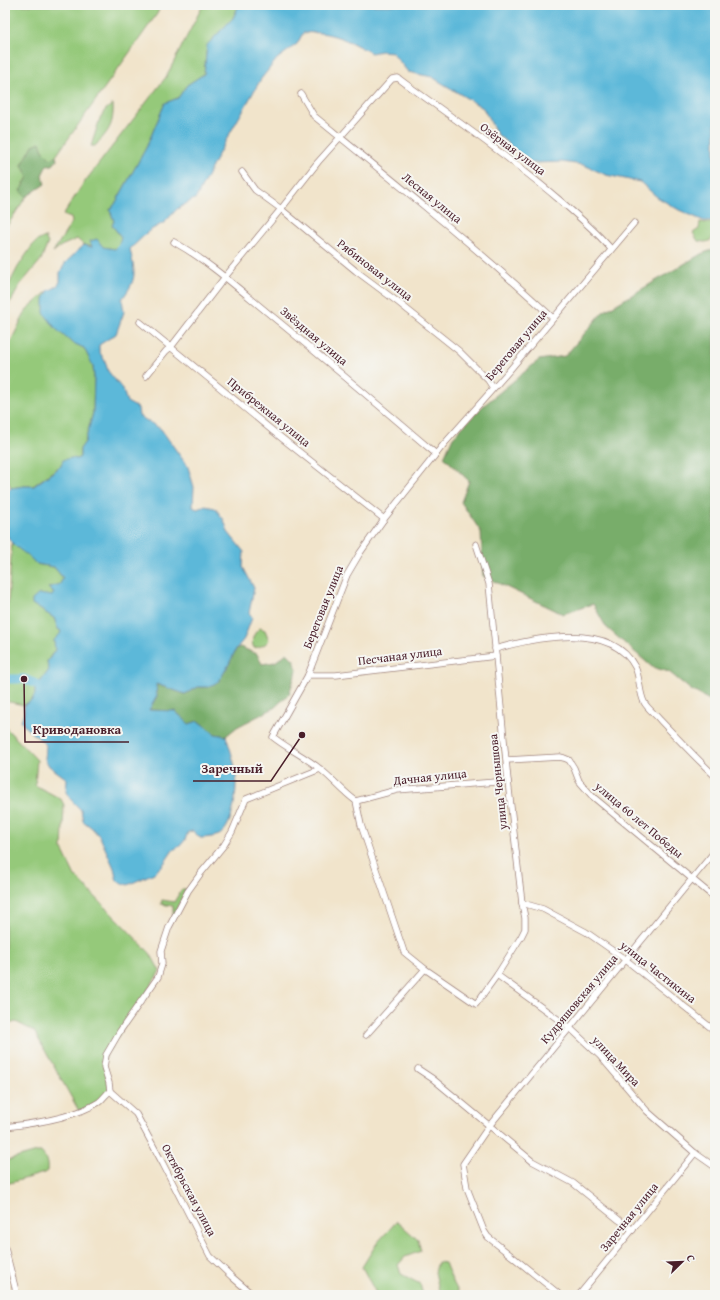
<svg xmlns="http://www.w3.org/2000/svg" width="720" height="1300" viewBox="0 0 720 1300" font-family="'Gentium Book Plus',serif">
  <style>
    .green { fill: #95c97a; stroke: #707452 }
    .forest { fill: #78ad6a; stroke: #61664a }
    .water { fill: #5bb8d9; stroke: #526c82 }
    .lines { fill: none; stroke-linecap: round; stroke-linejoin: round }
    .river { stroke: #5bb8d9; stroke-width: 9 }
    .minor-casing { stroke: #9e827b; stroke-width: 7 }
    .minor { stroke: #fff; stroke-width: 5.5 }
    .labels { text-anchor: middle; stroke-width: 4; stroke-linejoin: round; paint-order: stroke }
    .street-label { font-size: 12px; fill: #4a1f2b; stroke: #f6f6f2 }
    .leader { fill: none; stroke: #4a1f2b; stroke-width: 1.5 }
    .callout-dot { fill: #4a1f2b; stroke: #f6f6f2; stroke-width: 1.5 }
    .callout-label { font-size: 13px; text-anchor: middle; font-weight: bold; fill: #4a1f2b; stroke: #f6f6f2; stroke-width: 4; stroke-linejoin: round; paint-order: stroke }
  </style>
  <rect width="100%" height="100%" fill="#f6f6f2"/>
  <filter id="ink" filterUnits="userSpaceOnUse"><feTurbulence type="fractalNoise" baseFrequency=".025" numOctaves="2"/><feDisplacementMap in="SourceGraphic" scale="8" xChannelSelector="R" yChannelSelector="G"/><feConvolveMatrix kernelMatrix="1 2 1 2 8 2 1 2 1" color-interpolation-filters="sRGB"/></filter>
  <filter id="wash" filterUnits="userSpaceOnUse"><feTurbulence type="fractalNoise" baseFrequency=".012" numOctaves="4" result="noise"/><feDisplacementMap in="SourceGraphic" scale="16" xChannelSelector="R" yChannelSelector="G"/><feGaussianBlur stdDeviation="0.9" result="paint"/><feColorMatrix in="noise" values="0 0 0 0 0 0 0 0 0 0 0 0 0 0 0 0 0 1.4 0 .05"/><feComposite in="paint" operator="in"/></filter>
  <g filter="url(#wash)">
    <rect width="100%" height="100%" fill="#f1e4cb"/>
    <g class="green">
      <polygon points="5,5 161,5 157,14 56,156 51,159 43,151 20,191 26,197 5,229"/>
      <polygon points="203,5 239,5 233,18 207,45 204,74 187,85 178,98 165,103 146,148 115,204 110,210 114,221 112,225 121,237 119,245 115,249 84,245 77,239 61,246 53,252 72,222 71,218 63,215 83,184 166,77"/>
      <path d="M113,104C114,125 109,131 95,146H91L100,118L105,110Z"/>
      <path d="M700,222L707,223H715C715,236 713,245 698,241L693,233L699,229Z"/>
      <polygon points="45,237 48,243 41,260 20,285 12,300 5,308 5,292 18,267 32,246 37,241"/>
      <polygon points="48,291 44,299 71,342 84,348 93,366 94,377 93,413 85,442 80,449 80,457 77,459 71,458 33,486 24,486 11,488 5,471 5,353 27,309"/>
      <polygon points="12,543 30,556 36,564 54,567 63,578 61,584 48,588 54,592 52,597 32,604 54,618 58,629 61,631 60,634 54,640 55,650 47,661 49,670 41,681 36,684 35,689 35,694 32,700 24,705 5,701 5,605 8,603"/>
      <path d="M260,628L265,630L269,640C265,645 261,647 254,648C250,641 254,632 260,628Z"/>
      <polygon points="5,727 37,760 35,785 61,799 64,805 62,849 75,876 150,953 160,971 106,1055 104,1067 110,1091 100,1102 79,1111 34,1031 16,1022 5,1025"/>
      <polygon points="182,889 186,889 173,916 173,906 161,904 162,900 174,902"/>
      <path d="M37,1152H41C46,1157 48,1164 47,1171L44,1173L10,1183H7L5,1180V1161Z"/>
      <polygon points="397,1221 418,1240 421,1251 405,1257 398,1265 401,1274 420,1284 423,1295 377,1295 362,1267 377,1243"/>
      <polygon points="438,1262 445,1263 452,1280 460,1295 440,1295 435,1272"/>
    </g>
    <g class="forest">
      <polygon points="40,142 43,151 51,159 56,156 57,160 53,165 47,165 42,175 45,184 26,197 20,191 28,177 22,165 33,145"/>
      <polygon points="715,249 715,703 691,690 669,672 652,667 606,627 593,604 563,614 483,576 481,532 461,502 469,481 444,457 453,437 483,406 539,360 565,356 603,312 701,254"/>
      <polygon points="240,647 257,654 262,664 275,662 287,653 294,660 297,670 289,694 274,708 237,727 226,736 215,734 198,721 189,724 175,711 149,710 157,696 155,684 185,694 198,687 209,687 219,681 229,664 236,649"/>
    </g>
    <path class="water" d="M239,5H715V221H704L679,210L657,197L640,182L606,175L584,165L561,162L532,163L515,150L497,134L483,108L432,77L408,72L392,52L382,51L371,53C349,41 330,30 303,33L297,44L277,59L261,79L221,149L196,198L177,209L165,222L149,231L130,249C135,273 138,278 122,299L124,312L116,334L99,345V351L105,361L108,371L123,390L127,402L138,408L139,416L161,429L188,467L194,487L193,507L197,509L205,506L215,508L224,520L228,532L244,552L243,567L254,588L249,613L252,618L244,639L236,649L229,664L219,681L209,687H198L185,694L156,684L157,696L149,710L175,711L189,724L198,721L215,734L226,736C231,751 237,769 236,784C236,798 232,828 219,835C214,837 206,838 200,838L193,831L188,832L185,840L180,846L173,850L163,865L154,873L128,885L117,881L114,868L100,837L92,828L83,821L81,810L72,801L66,792L67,779L49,766L45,759L46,745C38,736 27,732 21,721L24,712V705L32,700L35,694V689L36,684L41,681L49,670L47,662L55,650L54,640L60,634L61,631L58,629L54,618L32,604V600L39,594L52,596L54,592L48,588L60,584L63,578L54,567L36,564C29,555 20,551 12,543C1,531 5,510 5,494L11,488L24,486H34L61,466L63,460L71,458L77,459L80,457V449L85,442L93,413L94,377L93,366L84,348L71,342L56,329L44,313V299L48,291L56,287L60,282V272L66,262L84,245L92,247L90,241L97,239L103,247L115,249L119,245L121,237L112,225L114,221L110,210L115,204L146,148L165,103L178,98L187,85L204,74L207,45L233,18Z"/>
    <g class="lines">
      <polyline class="river" points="5,679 24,679 36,684"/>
    </g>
  </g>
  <g filter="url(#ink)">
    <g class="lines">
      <g class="minor-casing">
        <g id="minor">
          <path d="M301,94L314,116C395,182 476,247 553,318"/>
          <polyline points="242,172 255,190 281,209 356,271 399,303 459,351 488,380 493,388"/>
          <path d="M174,242C210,262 241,291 273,317C328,362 382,408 436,454"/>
          <polyline points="140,322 274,432 384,519"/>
          <path d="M146,376L166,351L171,347L225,277L281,209L318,162L392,79L398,78L406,84C459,122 513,160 563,203C580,218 597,232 611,249"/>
          <path d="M476,544L489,584L508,781L522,903L525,918V929L521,937L497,975L476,1004L425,969L404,952L361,825L356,801C343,792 333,779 320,769C306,757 288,749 273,737L308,675L347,575L360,553L384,519L444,444L508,372L634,223"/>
          <path d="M495,649C534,638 611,621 635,667C640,677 639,692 644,702C647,708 655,714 660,720C678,739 696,758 715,776"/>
          <polyline points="308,675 336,675 496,656"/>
          <polyline points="507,760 560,757 564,758 569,760 574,768 579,781 592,796 715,898"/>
          <polyline points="356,801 397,790 508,781"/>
          <polyline points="522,903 543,909 586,932 626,960 715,1031"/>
          <polyline points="497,975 570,1028 600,1056 647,1111 695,1153 715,1167"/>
          <polyline points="366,1035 425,969"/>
          <polyline points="418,1069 433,1079 532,1161 573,1183 619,1220 633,1230"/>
          <polyline points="110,1091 136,1114 163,1164 210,1256 232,1277 253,1295"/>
          <path d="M5,1127C32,1124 76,1117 99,1102C103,1099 106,1094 110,1091L109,1083L104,1067L106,1055L120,1031L158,977L162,964L161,951L169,927L188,891L201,873L224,845L232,832L246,799L320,769"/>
          <polyline points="5,1248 17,1295"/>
          <polyline points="560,1295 488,1237 484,1231 467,1188 463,1164 489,1126 715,851"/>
          <polyline points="579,1295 695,1153"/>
        </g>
      </g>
      <use href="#minor" class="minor"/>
    </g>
  </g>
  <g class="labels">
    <g class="street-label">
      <text transform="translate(513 149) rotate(37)" y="4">Озёрная улица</text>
      <text transform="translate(432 198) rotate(39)" y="4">Лесная улица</text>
      <text transform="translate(375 270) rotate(38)" y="4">Рябиновая улица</text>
      <text transform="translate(314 336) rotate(40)" y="4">Звёздная улица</text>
      <text transform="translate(516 345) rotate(-50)" y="4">Береговая улица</text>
      <text transform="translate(269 412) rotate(39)" y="4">Прибрежная улица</text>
      <text transform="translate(323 607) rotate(-68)" y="4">Береговая улица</text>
      <text transform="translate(400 656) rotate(-7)" y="4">Песчаная улица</text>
      <text transform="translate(430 777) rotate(-6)" y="4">Дачная улица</text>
      <text transform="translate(498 782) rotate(-96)" y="4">улица Чернышова</text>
      <text transform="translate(639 820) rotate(40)" y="4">улица 60 лет Победы</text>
      <text transform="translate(658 972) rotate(38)" y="4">улица Частикина</text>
      <text transform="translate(579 999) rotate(-50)" y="4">Кудряшовская улица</text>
      <text transform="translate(616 1061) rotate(47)" y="4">улица Мира</text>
      <text transform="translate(189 1190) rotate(62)" y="4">Октябрьская улица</text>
      <text transform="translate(629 1217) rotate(-51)" y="4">Заречная улица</text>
    </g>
  </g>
  <path class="leader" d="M24 679L25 742H129M302 735L271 781H193"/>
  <g class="callout-dot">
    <circle cx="24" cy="679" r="4"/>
    <circle cx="302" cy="735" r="4"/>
  </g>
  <g class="callout-label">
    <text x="77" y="734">Криводановка</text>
    <text x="232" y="773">Заречный</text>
  </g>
  <rect width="720" height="1300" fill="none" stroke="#f6f6f2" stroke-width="20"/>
  <g transform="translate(682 1262) rotate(67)" stroke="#f6f6f2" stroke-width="3" paint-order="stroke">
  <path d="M0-3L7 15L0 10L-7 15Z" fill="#4a1f2b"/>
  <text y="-6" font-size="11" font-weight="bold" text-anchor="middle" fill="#4a1f2b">С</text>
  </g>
</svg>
